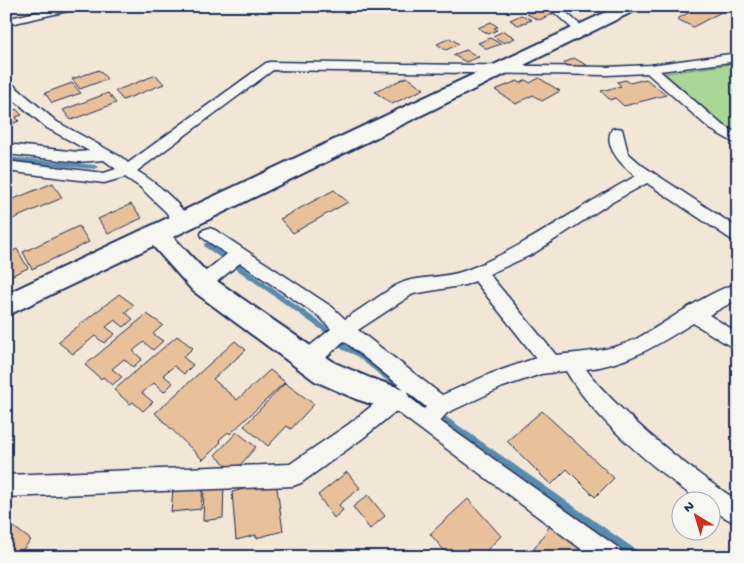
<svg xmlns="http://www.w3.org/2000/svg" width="744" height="563" viewBox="0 0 744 563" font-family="'Gochi Hand',sans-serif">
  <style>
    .green { fill: #a9d796; stroke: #62837a }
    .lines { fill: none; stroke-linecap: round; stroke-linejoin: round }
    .stream { fill: #598bae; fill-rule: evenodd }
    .building { fill: #e8c099; stroke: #1b2f5e }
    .street-casing { stroke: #1b2f5e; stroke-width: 3 }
    .secondary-casing { stroke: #1b2f5e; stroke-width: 4 }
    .street { fill: #f6f6f2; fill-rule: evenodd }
    .secondary { fill: #f6f6f2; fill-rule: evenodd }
  </style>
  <rect width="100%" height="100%" fill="#f2e6d7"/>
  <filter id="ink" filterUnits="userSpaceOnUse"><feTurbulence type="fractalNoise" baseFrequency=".02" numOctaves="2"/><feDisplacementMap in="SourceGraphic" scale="10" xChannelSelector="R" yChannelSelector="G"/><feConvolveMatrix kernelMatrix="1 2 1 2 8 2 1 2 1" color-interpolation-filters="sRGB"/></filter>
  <g filter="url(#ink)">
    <polygon class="green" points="738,63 738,136 720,124 660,74"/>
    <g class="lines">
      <g class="stream">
        <polygon points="83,6 91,6 73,11 71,10"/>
        <polygon points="6,157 95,165 98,167 95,169 6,161"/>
        <polygon points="205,243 209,243 327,327 347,346 359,351 422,400 642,554 643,557 631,557 416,404 355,355 343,350 323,331 205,247 204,245"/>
      </g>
    </g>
    <g class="building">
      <polygon points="701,6 716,6 715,7 723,11 693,27 677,19"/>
      <polygon points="541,8 553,14 539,20 527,14"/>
      <polygon points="521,15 532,20 518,25 510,20"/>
      <polygon points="491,22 498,27 494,28 497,30 489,34 478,28"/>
      <polygon points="504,31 515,38 504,43 493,36"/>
      <polygon points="450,38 459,44 446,50 437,44"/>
      <polygon points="490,38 501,44 487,49 478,43"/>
      <polygon points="466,50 479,57 466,62 453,55"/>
      <polygon points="574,58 590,67 587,68 572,68 564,63"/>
      <polygon points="99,70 107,79 80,89 72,79"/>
      <polygon points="156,75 164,84 123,100 115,91"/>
      <polygon points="407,77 424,89 392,104 375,92"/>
      <polygon points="539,78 560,91 542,101 533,95 516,104 495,90 517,81 521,83 526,80 530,83"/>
      <polygon points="646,79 666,95 624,106 615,98 610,100 601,91 621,86 617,82 626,80 630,83"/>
      <polygon points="72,83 81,93 52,103 45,93"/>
      <polygon points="108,93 116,103 71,120 63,110"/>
      <polygon points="16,109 22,115 16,117 19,121 9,125 6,123 6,113"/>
      <polygon points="53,183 62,198 8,221 6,202"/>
      <polygon points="334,190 348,202 293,233 280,219"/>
      <polygon points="131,204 142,218 108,234 98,219"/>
      <polygon points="79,226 89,242 32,269 23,252"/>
      <polygon points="17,249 28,268 6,278 6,254"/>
      <polygon points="119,294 134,305 125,312 133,319 124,327 115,320 106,327 115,334 104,343 95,336 73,354 58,342"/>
      <polygon points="147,314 163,325 153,334 163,341 153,350 144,342 133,351 142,359 133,367 124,359 112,369 122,377 112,385 103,377 101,379 85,365"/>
      <polygon points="177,336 193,348 183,357 193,365 184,374 174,366 163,375 173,383 164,392 154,383 142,393 153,402 143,411 133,402 130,404 114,390"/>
      <polygon points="235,341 246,350 213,379 237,400 270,370 285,382 230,434 228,432 219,440 221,442 203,460 155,413"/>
      <polygon points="285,383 314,404 291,429 287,426 268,446 244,426"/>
      <polygon points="542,411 614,478 595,497 567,469 551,485 507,441"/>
      <polygon points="237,432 256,447 234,472 215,455"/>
      <polygon points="347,472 360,488 339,505 343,510 334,518 318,495"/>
      <polygon points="276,481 283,531 256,538 256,535 236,540 232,492"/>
      <polygon points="224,482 223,518 203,521 204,484"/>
      <polygon points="203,484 201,509 171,512 173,488"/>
      <polygon points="368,495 385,516 370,529 353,507"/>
      <polygon points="468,499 501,536 480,557 450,557 430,534"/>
      <polygon points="6,521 31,540 16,557 6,557"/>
      <polygon points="553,521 593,557 543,557 534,549"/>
    </g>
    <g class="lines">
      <g class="street-casing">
        <g id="street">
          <polygon points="61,6 82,6 81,8 6,25 6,19"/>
          <polygon points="547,6 559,6 587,31 585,33 577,33"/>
          <path d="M738,53V61L660,71L720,123L738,134V145L710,129L647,73L607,75L273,70L137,171C158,184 179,201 191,223L189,227L183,229L177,227L166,212L140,187L125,177L104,183L6,171V161L104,173L116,169L104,160L78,162L6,154V144L78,152L89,151L47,128L6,93V82L11,83L57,122L121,157L128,163L266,63L270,62L607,67L650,65Z"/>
          <path d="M617,128L622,129L628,153L643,166L738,228V242L732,240L647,183L607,205L533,254L489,274L556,355C584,352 611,351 636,339C670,321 701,295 738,283V299L709,315L738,333V351L693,323C659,344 626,365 586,369C597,385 611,398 625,412C660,445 698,475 738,501V525L712,510V500H698C653,468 594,419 566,371L541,374L503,387L447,413L440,421L620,549L624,557H592L396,411L363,438L301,483L293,486L6,497V475L290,464L349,424L389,392L396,390L403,392L424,409L426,407L344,341C333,350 317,371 301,365L298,359L301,353L331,329L320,317L240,263L208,289L202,291L196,289L193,284L196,279L227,254L203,238L201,234L203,230L209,228L215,230L332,307L345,319L395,286L404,282C423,276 445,278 464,271C526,248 578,206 636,176C623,167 602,146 612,129ZM475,281L536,358L490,374L442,395L358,330L413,294L465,285Z"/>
        </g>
      </g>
      <g class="secondary-casing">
        <polygon id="secondary" points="619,6 640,6 638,9 173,237 211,277 335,363 370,378 406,390 410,399 406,408 396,412 356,399 315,381 193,291 153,246 6,316 6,294"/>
      </g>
      <use href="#street" class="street"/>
      <use href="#secondary" class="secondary"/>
    </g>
  </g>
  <rect width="744" height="563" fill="none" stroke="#f6f6f2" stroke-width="25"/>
  <rect x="12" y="12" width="719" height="538" fill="none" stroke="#1b2f5e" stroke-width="2" filter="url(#ink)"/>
  <g transform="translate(696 516) rotate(322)"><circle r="24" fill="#f6f6f2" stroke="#9ea6b7"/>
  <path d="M0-4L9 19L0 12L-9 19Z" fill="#c8321e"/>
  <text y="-8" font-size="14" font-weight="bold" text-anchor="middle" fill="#1b2f5e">N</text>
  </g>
</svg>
